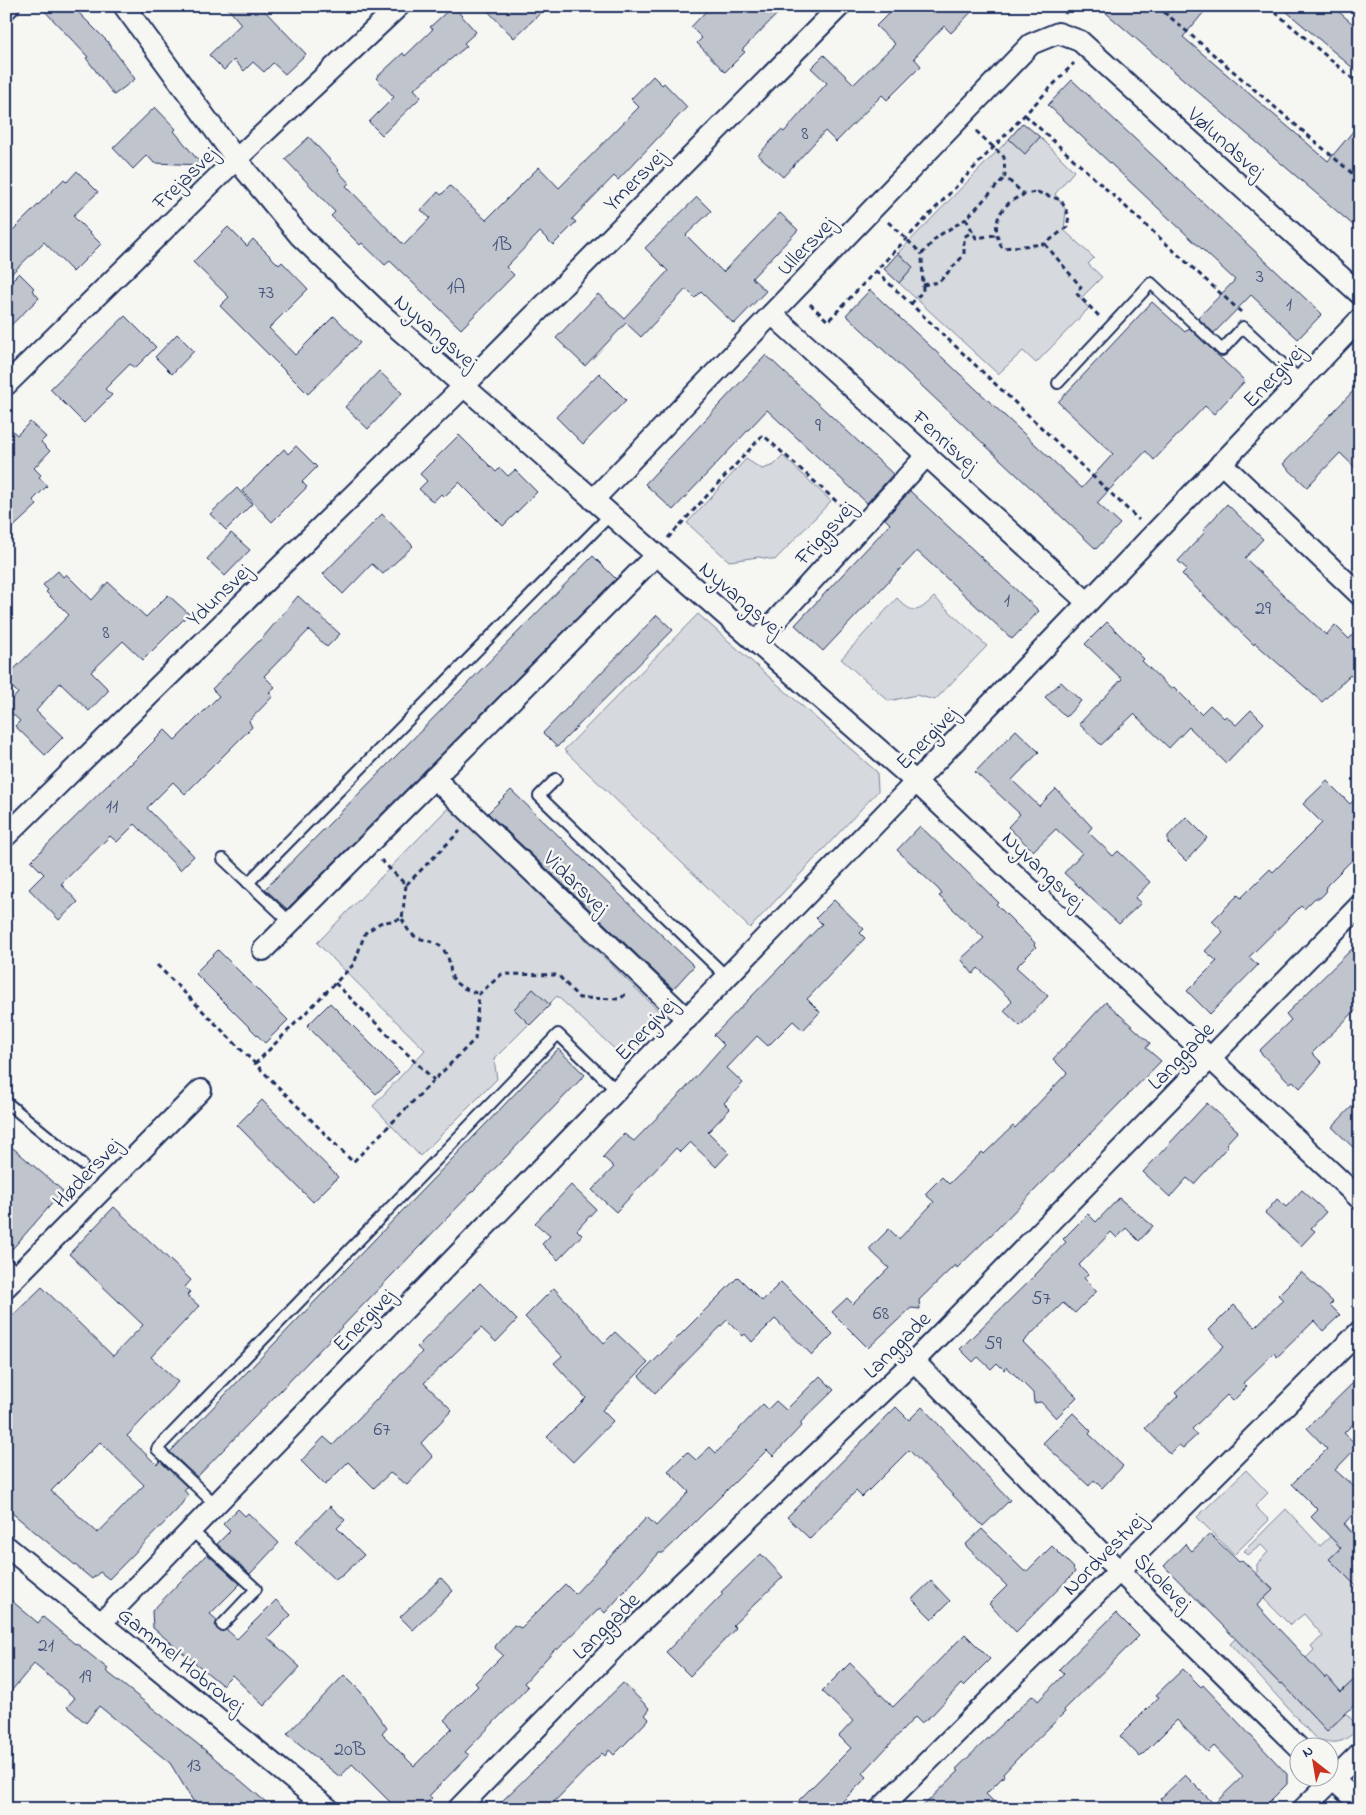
<svg xmlns="http://www.w3.org/2000/svg" width="1366" height="1815" viewBox="0 0 1366 1815" font-family="'Indie Flower',sans-serif">
  <style>
    .green { fill: #d6d9dd; stroke: #78849e }
    .building { fill: #c0c4cd; stroke: #1b2f5e; fill-rule: evenodd }
    .lines { fill: none; stroke-linecap: round; stroke-linejoin: round }
    .lane-casing { stroke: #1b2f5e; stroke-width: 14 }
    .street-casing { stroke: #1b2f5e; stroke-width: 24 }
    .path { stroke: #1b2f5e; stroke-width: 3; stroke-dasharray: 5 4; stroke-linecap: butt }
    .lane { stroke: #f6f6f2; stroke-width: 10 }
    .street { stroke: #f6f6f2; stroke-width: 20 }
    .labels { text-anchor: middle; stroke-width: 5; stroke-linejoin: round; paint-order: stroke }
    .number-label { font-size: 20px; fill: #44547a }
    .street-label { font-size: 22px; fill: #1b2f5e; stroke: #f6f6f2 }
  </style>
  <rect width="100%" height="100%" fill="#f6f6f2"/>
  <filter id="ink" filterUnits="userSpaceOnUse"><feTurbulence type="fractalNoise" baseFrequency=".02" numOctaves="2"/><feDisplacementMap in="SourceGraphic" scale="10" xChannelSelector="R" yChannelSelector="G"/><feConvolveMatrix kernelMatrix="1 2 1 2 8 2 1 2 1" color-interpolation-filters="sRGB"/></filter>
  <g filter="url(#ink)">
    <g class="green">
      <polygon points="1040,137 1074,171 1055,194 1066,210 1064,230 1094,258 1088,264 1102,277 1080,299 1089,308 1036,363 1023,351 998,374 899,283 913,267 898,253 1009,139 1025,153"/>
      <polygon points="783,456 831,501 775,560 759,557 729,561 687,523 746,459 762,469 774,465"/>
      <path d="M934,597L987,646L935,700L916,695L889,701L841,659L897,598C913,615 918,613 934,597Z"/>
      <polygon points="698,614 877,772 878,791 750,928 564,750"/>
      <polygon points="449,807 659,1011 619,1053 557,996 494,1059 497,1079 420,1156 373,1106 425,1050 317,943"/>
      <polygon points="1246,1470 1268,1493 1255,1506 1269,1520 1234,1555 1197,1517"/>
      <path d="M1286,1509L1320,1546L1345,1523L1354,1535L1329,1559L1360,1590V1680L1355,1679L1338,1695L1330,1687L1334,1684L1327,1676V1731L1346,1713L1359,1728C1343,1743 1338,1745 1316,1739L1230,1644L1236,1638L1280,1684L1314,1650L1311,1646L1323,1636L1304,1614L1290,1625L1264,1599L1273,1589L1257,1574V1564L1268,1552L1261,1545L1248,1555L1244,1551Z"/>
    </g>
    <g class="building">
      <polygon points="40,6 72,6 107,41 135,79 114,95 86,58 88,57"/>
      <polygon points="226,6 260,6 306,54 285,74 273,63 264,72 253,62 244,71 234,60 224,70 209,55 241,24"/>
      <polygon points="453,6 476,32 464,43 467,46 414,89 421,97 382,135 369,122 394,97 376,78 403,53 405,56 433,29 430,27"/>
      <polygon points="483,6 548,6 514,38"/>
      <polygon points="711,6 785,6 742,50 745,52 725,72 697,43 702,38 691,27"/>
      <polygon points="896,6 977,6 951,33 944,26 914,58 921,66 887,100 882,95 836,142 825,131 783,177 758,155 781,130 784,132 827,83 811,68 824,55 854,84 895,44 876,26"/>
      <polygon points="1098,6 1209,6 1183,37 1328,161 1360,123 1360,231"/>
      <polygon points="1280,6 1332,6 1360,30 1360,74"/>
      <polygon points="653,76 662,85 664,83 687,107 618,180 614,176 572,219 576,222 553,245 540,232 506,267 514,275 461,329 390,261 385,265 362,243 360,245 331,216 335,212 285,159 309,137 339,170 338,171 349,183 346,186 404,245 430,218 421,210 438,192 441,195 450,186 486,220 539,167 559,188 639,107 631,99"/>
      <polygon points="1072,80 1322,314 1298,339 1251,295 1214,333 1198,318 1235,280 1048,105"/>
      <polygon points="155,107 176,129 174,131 202,165 154,163 147,155 133,169 113,148"/>
      <polygon points="1023,123 1040,137 1025,154 1009,139"/>
      <polygon points="77,171 98,192 73,216 101,244 73,272 44,242 6,279 6,237 64,179 67,182"/>
      <polygon points="697,197 711,211 686,235 723,272 780,213 798,230 752,278 766,291 734,324 701,292 695,298 686,289 641,337 626,323 585,366 556,338 598,294 624,318 668,271 645,248"/>
      <polygon points="228,227 247,246 253,239 279,265 282,262 308,289 269,328 295,355 334,316 360,343 308,394 220,306 229,297 193,262"/>
      <polygon points="898,253 913,267 899,283 884,269"/>
      <polygon points="19,273 34,288 32,290 39,298 6,330 6,286"/>
      <polygon points="870,290 1082,488 1113,454 1058,402 1152,302 1185,332 1189,328 1245,381 1214,414 1205,406 1154,460 1146,451 1097,503 1120,524 1096,549 846,315"/>
      <polygon points="125,316 156,347 135,368 130,364 105,389 112,395 84,423 50,389"/>
      <polygon points="177,334 194,351 172,374 155,357"/>
      <polygon points="766,355 893,474 867,503 767,410 673,510 645,484"/>
      <polygon points="379,371 402,393 368,429 345,407"/>
      <polygon points="599,373 626,400 583,444 556,417"/>
      <polygon points="1360,384 1360,472 1340,453 1307,487 1283,464"/>
      <polygon points="30,422 46,437 41,442 50,451 34,468 41,475 39,477 47,486 33,500 37,505 6,534 6,425 17,435"/>
      <polygon points="459,435 496,472 500,468 508,476 515,470 537,492 503,526 459,482 444,497 441,494 433,502 419,489 427,481 420,474"/>
      <polygon points="296,446 317,467 302,482 307,487 272,522 242,491 284,449 288,454"/>
      <polygon points="237,488 252,504 226,530 210,514"/>
      <polygon points="910,491 1039,611 1012,639 917,551 823,651 795,625 890,524 885,519"/>
      <polygon points="1227,504 1263,539 1245,558 1326,635 1335,625 1349,639 1360,627 1360,684 1350,675 1322,702 1255,643 1254,645 1182,574 1187,569 1178,561 1205,532 1203,530"/>
      <polygon points="382,514 413,546 383,574 372,564 343,594 323,574"/>
      <polygon points="231,533 250,550 225,576 207,559"/>
      <polygon points="593,556 616,579 287,909 265,889"/>
      <polygon points="58,571 63,577 66,574 92,600 108,582 146,617 168,595 189,614 143,660 123,641 91,672 109,690 89,711 60,683 36,711 63,737 45,755 15,726 20,721 8,710 12,706 9,703 18,693 6,681 6,677 69,615 46,592 48,590 43,585"/>
      <polygon points="298,596 340,634 327,647 309,630 264,676 275,687 269,692 273,696 249,721 252,727 185,794 173,782 147,808 194,856 180,870 135,824 117,842 110,836 61,884 78,902 59,920 29,889 44,874 31,861 129,764 130,765 165,730 175,740 219,696 212,689 265,635"/>
      <polygon points="657,615 673,630 557,747 543,733"/>
      <polygon points="1107,622 1144,659 1142,661 1171,689 1174,687 1201,714 1210,705 1224,718 1226,716 1236,725 1251,710 1264,723 1226,763 1189,727 1169,748 1134,714 1101,745 1079,724 1122,679 1085,644"/>
      <polygon points="1061,682 1081,701 1066,717 1045,697"/>
      <polygon points="1016,730 1039,752 1012,780 1039,806 1056,789 1092,827 1088,832 1113,856 1118,851 1150,882 1135,898 1141,903 1119,924 1064,873 1082,853 1056,829 1033,851 1008,827 1020,814 975,772"/>
      <polygon points="1327,781 1350,804 1360,794 1360,852 1327,885 1326,892 1320,898 1315,898 1304,909 1301,906 1249,957 1258,965 1210,1014 1187,991 1217,961 1205,951 1223,932 1212,921 1238,895 1241,898 1270,869 1273,872 1322,823 1303,804"/>
      <polygon points="511,790 694,966 673,989 488,813"/>
      <polygon points="1186,817 1207,838 1186,861 1168,843 1168,836"/>
      <polygon points="920,826 998,902 996,904 1035,943 1034,945 1036,947 1016,967 1048,996 1020,1026 1004,1011 1012,1001 978,968 973,974 961,959 984,938 939,896 942,894 939,890 897,850"/>
      <polygon points="834,900 864,929 860,933 865,938 807,999 820,1012 803,1030 793,1021 768,1046 757,1036 727,1068 743,1083 724,1103 730,1109 708,1132 729,1153 716,1167 690,1142 680,1152 676,1148 616,1212 592,1190 614,1167 603,1157 624,1134 634,1141 685,1089 724,1045 714,1035 822,924 816,918"/>
      <polygon points="1360,941 1360,1006 1312,1053 1322,1063 1300,1088 1293,1081 1290,1083 1259,1051 1291,1020 1286,1014"/>
      <polygon points="218,950 288,1020 265,1043 195,973"/>
      <polygon points="533,989 550,1005 530,1025 514,1009"/>
      <polygon points="1106,1002 1150,1043 1146,1048 1161,1061 994,1232 957,1268 955,1265 919,1300 920,1309 911,1308 868,1348 832,1312 847,1298 853,1304 889,1268 869,1249 889,1229 899,1239 934,1202 925,1194 942,1177 949,1184 982,1152 984,1154 1013,1126 1015,1128 1067,1073 1053,1059"/>
      <polygon points="330,1003 399,1072 376,1094 307,1026"/>
      <polygon points="558,1049 585,1075 197,1477 170,1452"/>
      <polygon points="1360,1098 1360,1154 1332,1127"/>
      <polygon points="262,1100 338,1177 313,1202 237,1125"/>
      <polygon points="1207,1103 1238,1131 1226,1144 1228,1146 1194,1184 1187,1178 1170,1197 1143,1172"/>
      <polygon points="6,1142 63,1191 6,1256"/>
      <polygon points="571,1185 596,1209 577,1230 582,1235 558,1260 542,1244 550,1236 535,1223"/>
      <polygon points="1302,1190 1326,1212 1311,1228 1315,1231 1301,1246 1265,1213 1277,1199 1286,1207"/>
      <polygon points="1119,1198 1153,1226 1139,1241 1126,1228 1117,1238 1111,1232 1079,1265 1088,1274 1084,1278 1097,1291 1075,1313 1063,1303 1023,1342 1077,1397 1056,1418 1041,1402 1034,1403 1033,1393 1007,1367 1004,1370 997,1363 991,1369 978,1357 973,1362 960,1349 1038,1272 1066,1242 1063,1239 1088,1214 1096,1222"/>
      <path d="M114,1207L191,1280L185,1287L190,1292L187,1295L199,1306L151,1357L178,1382L127,1436L157,1465L160,1461L187,1487L184,1490L188,1495L177,1510L109,1579L100,1572L92,1579L6,1508V1322L42,1287L113,1356L143,1325L69,1254ZM100,1442L144,1485L98,1533L51,1491Z"/>
      <polygon points="1301,1272 1333,1302 1330,1305 1340,1315 1323,1331 1314,1321 1277,1357 1274,1353 1243,1383 1247,1387 1233,1401 1227,1395 1192,1429 1197,1435 1183,1448 1179,1445 1170,1454 1145,1428 1178,1396 1175,1393 1224,1346 1209,1330 1234,1305 1255,1327 1283,1300 1278,1295"/>
      <polygon points="738,1277 762,1301 781,1282 833,1334 812,1355 775,1319 752,1342 745,1334 743,1336 727,1320 655,1393 639,1376"/>
      <polygon points="480,1283 517,1320 496,1342 481,1328 424,1383 452,1410 421,1443 433,1457 407,1485 390,1473 374,1488 348,1462 325,1485 301,1461 324,1437 333,1445 422,1352 417,1347"/>
      <polygon points="554,1288 604,1343 615,1332 648,1363 602,1410 613,1421 573,1462 547,1437 586,1398 554,1363 562,1356 525,1317"/>
      <polygon points="820,1376 834,1390 800,1423 802,1425 773,1456 767,1450 676,1541 663,1553 659,1553 605,1613 600,1608 557,1650 556,1648 524,1683 528,1687 465,1752 469,1755 429,1796 432,1798 421,1809 397,1809 352,1764 340,1777 287,1734 344,1675 360,1691 387,1728 382,1734 414,1766 452,1728 444,1720 478,1686 475,1683 503,1655 495,1648 496,1645 514,1625 521,1628 565,1584 575,1594 647,1517 656,1526 689,1492 668,1471 687,1452 696,1460 710,1447 716,1453 763,1404 768,1409 776,1401 786,1410"/>
      <polygon points="1360,1376 1360,1417 1344,1433 1358,1446 1335,1470 1360,1492 1360,1506 1344,1524 1354,1535 1360,1530 1360,1590 1329,1559 1341,1548 1311,1517 1318,1510 1292,1484 1327,1449 1307,1428"/>
      <polygon points="896,1407 909,1420 922,1407 1010,1500 983,1526 909,1450 862,1497 856,1491 810,1539 787,1517"/>
      <polygon points="1073,1413 1091,1431 1089,1434 1123,1466 1102,1488 1094,1480 1089,1486 1043,1443"/>
      <polygon points="330,1506 345,1520 337,1528 364,1555 343,1575 335,1580 295,1542"/>
      <polygon points="238,1509 245,1516 248,1513 279,1543 250,1574 217,1544 230,1531 223,1524"/>
      <polygon points="982,1529 1024,1571 1027,1571 1052,1546 1074,1568 1073,1569 1075,1572 1016,1632 989,1604 1007,1586 965,1545"/>
      <polygon points="1210,1534 1239,1562 1242,1560 1273,1590 1257,1605 1259,1608 1325,1678 1327,1676 1341,1692 1360,1674 1360,1700 1327,1731 1282,1683 1280,1684 1164,1566 1185,1544 1192,1551"/>
      <polygon points="207,1554 240,1584 210,1614 217,1620 215,1626 218,1630 227,1630 237,1639 276,1600 291,1615 268,1638 300,1667 264,1706 232,1675 222,1685 153,1628 152,1611"/>
      <polygon points="761,1554 783,1577 733,1625 736,1628 690,1676 666,1652 723,1594 721,1592"/>
      <polygon points="441,1578 453,1591 413,1630 400,1617"/>
      <polygon points="931,1581 950,1601 932,1619 912,1599"/>
      <polygon points="6,1596 38,1623 43,1617 75,1644 76,1643 108,1669 106,1671 205,1750 274,1809 198,1809 170,1763 99,1706 86,1723 67,1707 75,1698 34,1664 6,1697"/>
      <polygon points="1116,1613 1139,1636 1064,1710 1065,1712 1016,1760 1003,1774 1004,1776 986,1794 1001,1809 920,1809 959,1771 956,1769 1033,1695 1038,1701 1064,1674 1059,1669"/>
      <polygon points="965,1634 990,1659 963,1686 961,1684 932,1715 921,1723 915,1717 863,1773 867,1777 835,1809 808,1809 799,1800 851,1748 839,1736 853,1721 822,1691 850,1663 893,1707"/>
      <polygon points="1183,1669 1201,1687 1203,1685 1287,1774 1287,1784 1262,1809 1170,1809 1160,1799 1185,1775 1214,1804 1243,1776 1214,1746 1208,1752 1177,1720 1140,1757 1120,1736 1159,1697 1156,1695"/>
      <polygon points="623,1683 650,1709 645,1715 649,1719 627,1742 614,1755 609,1750 605,1756 602,1753 547,1809 494,1809"/>
    </g>
    <g class="lines">
      <g class="lane-casing">
        <g id="lane">
          <polyline points="1058,383 1151,283 1222,350 1243,327 1301,381"/>
          <polyline points="556,779 539,796 727,977"/>
          <polyline points="223,859 290,922"/>
          <polyline points="248,883 610,515"/>
          <polyline points="6,1102 82,1164"/>
          <polyline points="6,1263 19,1274"/>
          <polyline points="216,1505 157,1449 558,1034 617,1091"/>
          <polyline points="191,1530 256,1589 222,1625"/>
        </g>
      </g>
      <g class="street-casing">
        <g id="street">
          <polyline points="124,6 236,159 300,236 379,312 916,782 1360,1199"/>
          <polyline points="6,9 9,6"/>
          <polyline points="772,314 1087,602"/>
          <polyline points="6,385 226,169 399,6"/>
          <polyline points="1221,463 1360,595"/>
          <polyline points="593,500 1031,44 1058,33 1080,41 1360,294"/>
          <polyline points="756,642 927,455"/>
          <polyline points="434,778 687,1019"/>
          <polyline points="6,836 454,396 840,6"/>
          <polyline points="263,950 656,555"/>
          <polyline points="6,1287 201,1090"/>
          <polyline points="914,1361 1109,1561 1299,1748"/>
          <polyline points="6,1546 329,1809"/>
          <polyline points="101,1623 907,791 1360,319"/>
          <polyline points="1328,1775 1360,1804"/>
          <polyline points="458,1809 620,1642 914,1361 1360,905"/>
          <polyline points="880,1809 1360,1331"/>
          <polyline points="1303,1809 1360,1753"/>
        </g>
      </g>
      <g class="path">
        <polyline points="1157,6 1360,180"/>
        <polyline points="1268,6 1360,85"/>
        <polyline points="1065,14 1068,6"/>
        <polyline points="1025,115 1241,312"/>
        <polyline points="976,131 1004,157 1005,177 1024,194"/>
        <path d="M1037,192L1061,200L1069,216L1067,227L1045,244L1002,248C986,219 1007,195 1037,192Z"/>
        <polyline points="888,222 922,254"/>
        <polyline points="995,235 976,238 966,219 1005,177"/>
        <polyline points="1045,244 1081,287 1077,294 1099,316"/>
        <polyline points="876,271 1139,520"/>
        <polyline points="923,285 939,282 964,255 964,237 973,231"/>
        <polyline points="810,304 828,321 1074,63"/>
        <polyline points="911,304 923,291 922,254 938,236 966,219"/>
        <polyline points="668,538 763,435 847,511"/>
        <polyline points="381,860 406,885 460,831"/>
        <path d="M402,919C405,924 408,932 413,935C421,941 434,940 441,947C461,969 435,980 479,994"/>
        <polyline points="157,965 353,1162 475,1039 479,994 502,974 558,975 579,998 620,999 628,992"/>
        <polyline points="335,983 434,1080"/>
        <polyline points="255,1064 354,964 365,933 380,923 402,919 406,885"/>
      </g>
      <use href="#lane" class="lane"/>
      <use href="#street" class="street"/>
    </g>
  </g>
  <g class="labels">
    <g class="number-label">
      <text x="805" y="139">8</text>
      <text x="502" y="250">1B</text>
      <text x="1260" y="282">3</text>
      <text x="456" y="293">1A</text>
      <text x="266" y="298">73</text>
      <text x="1289" y="310">1</text>
      <text x="818" y="431">9</text>
      <text x="1007" y="606">1</text>
      <text x="1263" y="614">29</text>
      <text x="106" y="638">8</text>
      <text x="112" y="812">11</text>
      <text x="1041" y="1304">57</text>
      <text x="881" y="1319">68</text>
      <text x="993" y="1349">59</text>
      <text x="382" y="1435">67</text>
      <text x="46" y="1651">21</text>
      <text x="85" y="1682">19</text>
      <text x="350" y="1755">20B</text>
      <text x="194" y="1771">13</text>
    </g>
    <g class="street-label">
      <text transform="translate(1227 142) rotate(42)" y="8">Vølundsvej</text>
      <text transform="translate(184 177) rotate(-44)" y="8">Frejasvej</text>
      <text transform="translate(634 179) rotate(-45)" y="8">Ymersvej</text>
      <text transform="translate(805 245) rotate(-46)" y="8">Ullersvej</text>
      <text transform="translate(437 331) rotate(41)" y="8">Nyvangsvej</text>
      <text transform="translate(1273 375) rotate(-46)" y="8">Energivej</text>
      <text transform="translate(946 440) rotate(42)" y="8">Fenrisvej</text>
      <text transform="translate(824 532) rotate(-48)" y="8">Friggsvej</text>
      <text transform="translate(218 594) rotate(-44)" y="8">Ydunsvej</text>
      <text transform="translate(742 598) rotate(41)" y="8">Nyvangsvej</text>
      <text transform="translate(926 737) rotate(-46)" y="8">Energivej</text>
      <text transform="translate(1044 869) rotate(43)" y="8">Nyvangsvej</text>
      <text transform="translate(577 882) rotate(44)" y="8">Vidarsvej</text>
      <text transform="translate(645 1028) rotate(-46)" y="8">Energivej</text>
      <text transform="translate(1180 1055) rotate(-46)" y="8">Langgade</text>
      <text transform="translate(86 1172) rotate(-46)" y="8">Hødersvej</text>
      <text transform="translate(363 1319) rotate(-46)" y="8">Energivej</text>
      <text transform="translate(896 1344) rotate(-45)" y="8">Langgade</text>
      <text transform="translate(1103 1553) rotate(-45)" y="8">Nordvestvej</text>
      <text transform="translate(1164 1581) rotate(45)" y="8">Skolevej</text>
      <text transform="translate(605 1625) rotate(-45)" y="8">Langgade</text>
      <text transform="translate(182 1659) rotate(39)" y="8">Gammel Hobrovej</text>
    </g>
  </g>
  <rect width="1366" height="1815" fill="none" stroke="#f6f6f2" stroke-width="25"/>
  <rect x="12" y="12" width="1341" height="1790" fill="none" stroke="#1b2f5e" stroke-width="2" filter="url(#ink)"/>
  <g transform="translate(1314 1762) rotate(329)"><circle r="24" fill="#f6f6f2" stroke="#9ea6b7"/>
  <path d="M0-4L9 19L0 12L-9 19Z" fill="#c8321e"/>
  <text y="-8" font-size="14" font-weight="bold" text-anchor="middle" fill="#1b2f5e">N</text>
  </g>
</svg>
